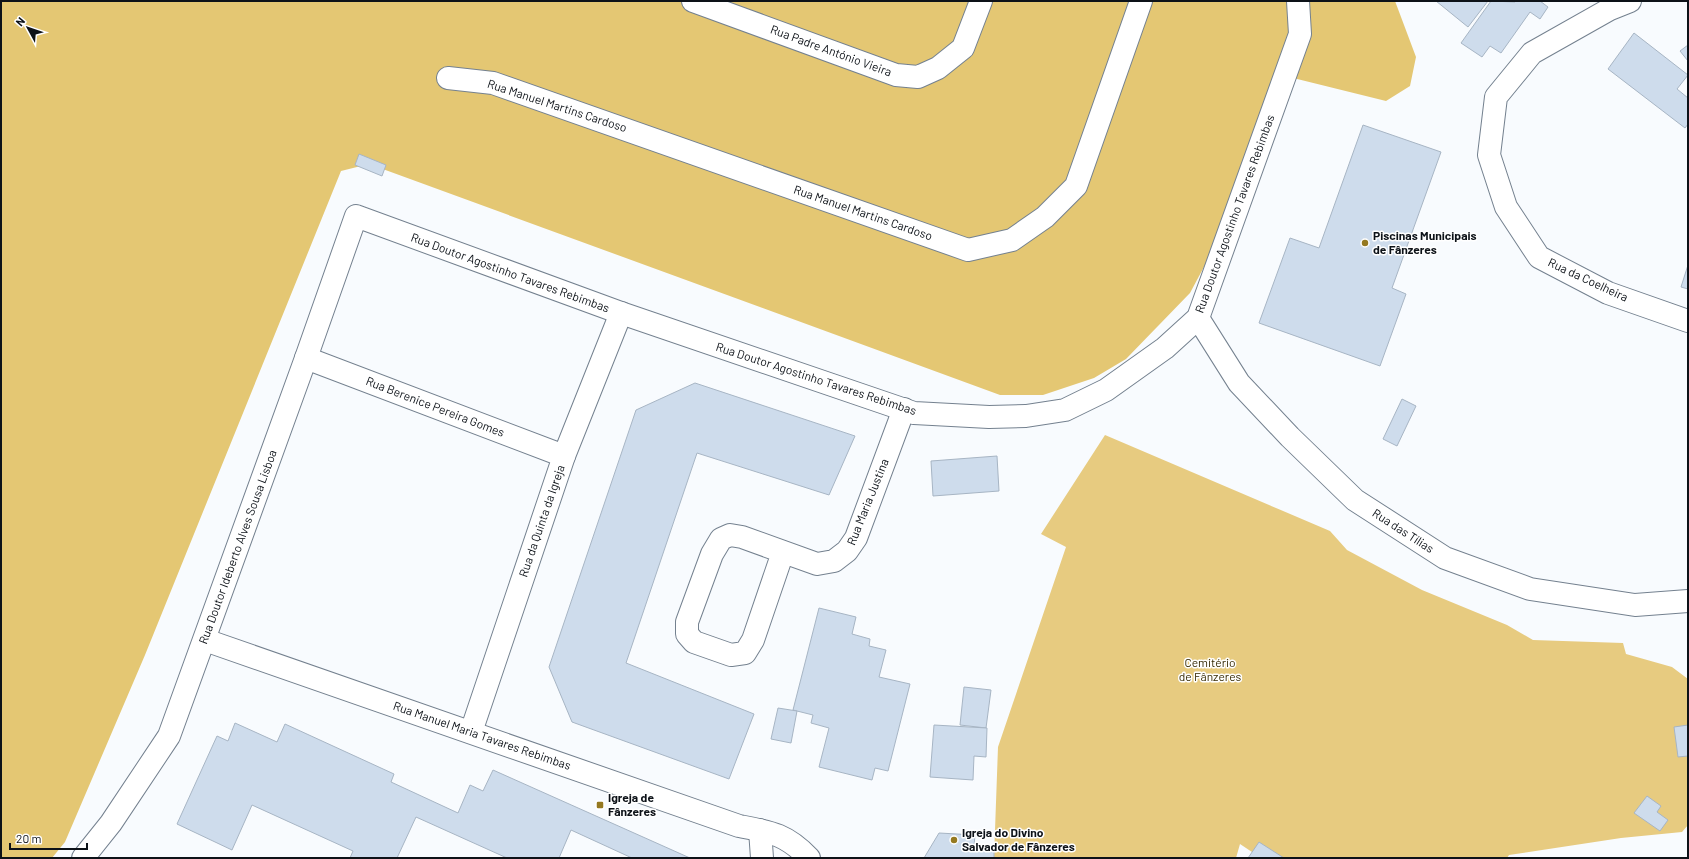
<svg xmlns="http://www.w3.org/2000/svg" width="1689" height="859" viewBox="0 0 1689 859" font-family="Barlow,sans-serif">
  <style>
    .green { fill: #e7cb80 }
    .forest { fill: #e4c773 }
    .building { fill: #cedcec; stroke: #a7b5c4 }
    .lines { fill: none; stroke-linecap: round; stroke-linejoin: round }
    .minor-casing { stroke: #74818f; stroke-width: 24 }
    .minor { stroke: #fff; stroke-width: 22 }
    .poi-dot { fill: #957920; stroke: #fff; stroke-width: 1.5 }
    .labels { text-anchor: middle; stroke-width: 3; stroke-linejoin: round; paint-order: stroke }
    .street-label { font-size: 12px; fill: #0d1218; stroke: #fff }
    .poi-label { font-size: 12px; font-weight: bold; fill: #0d1218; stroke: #fff; text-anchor: start }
    .park-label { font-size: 12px; fill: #352903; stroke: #fff }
  </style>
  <rect width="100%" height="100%" fill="#f8fbfe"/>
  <polygon class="green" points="1105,435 1330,531 1347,550 1422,590 1507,625 1533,640 1623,643 1626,654 1672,667 1688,679 1688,825 1682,832 1621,838 1509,855 1507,858 1261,858 1240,844 1236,858 994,858 998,747 1066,547 1041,534"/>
  <polygon class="forest" points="1,1 1395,1 1416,57 1410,86 1386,101 1277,74 1213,250 1190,293 1126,359 1094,378 1043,395 1000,395 369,164 341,171 145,655 65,842 52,858 1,858"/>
  <g class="building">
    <polygon points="1436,1 1488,1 1468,27"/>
    <polygon points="1491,1 1515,2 1516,1 1540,1 1548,7 1540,19 1530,12 1501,53 1490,46 1482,57 1461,43"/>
    <polygon points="1634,33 1688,75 1677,89 1688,98 1688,124 1685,128 1608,69"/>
    <polygon points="1688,45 1688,61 1680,51"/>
    <polygon points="1363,125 1441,152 1392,288 1406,294 1380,366 1259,323 1290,238 1319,248"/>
    <polygon points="359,154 386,165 382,176 355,165"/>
    <polygon points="1688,265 1688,289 1681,287"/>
    <polygon points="695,383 855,436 829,495 697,453 626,663 754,714 729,779 572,722 549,667 636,410"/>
    <polygon points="1402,399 1416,406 1397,446 1383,439"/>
    <polygon points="997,456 999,491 933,496 931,461"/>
    <polygon points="819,608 856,617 852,634 870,639 869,646 886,650 879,677 910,684 888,771 875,768 872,780 819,767 829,728 811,723 813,715 793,710"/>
    <polygon points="964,687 991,690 986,728 960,725"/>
    <polygon points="778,708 797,711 791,743 771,739"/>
    <polygon points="235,723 277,742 285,724 394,774 391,782 458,813 470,785 483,791 493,770 690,858 632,858 571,830 559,858 507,858 416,817 397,858 350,858 353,851 252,805 232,850 177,824 217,736 228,741"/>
    <polygon points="934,725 987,728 986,757 974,756 973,780 930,777"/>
    <polygon points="1688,725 1688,756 1678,757 1674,727"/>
    <polygon points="1647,796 1661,806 1657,812 1668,820 1660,831 1634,813"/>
    <polygon points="939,833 975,835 974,846 994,847 994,858 924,858"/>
    <polygon points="1259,842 1284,858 1248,858"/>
  </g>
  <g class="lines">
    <g class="minor-casing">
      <g id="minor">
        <polyline points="693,1 896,75 918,77 938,68 963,48 981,1"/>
        <polyline points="1630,1 1610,9 1532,53 1496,97 1489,155 1506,207 1539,257 1608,293 1688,321"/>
        <polyline points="448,78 493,83 968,250 1012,240 1045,217 1076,186 1141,1"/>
        <polyline points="1198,318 1239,383 1290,437 1355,500 1445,558 1530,589 1635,605 1688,601"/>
        <polyline points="306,358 564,456"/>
        <polyline points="783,552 753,640 745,653 731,655 694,642 687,634 687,622 712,554 721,539 730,535 742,537 817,564 834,561 847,551 856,538 904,409"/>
        <path d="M205,640L739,826C771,832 786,834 809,858"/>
        <polyline points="471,732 564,456 621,313"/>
        <polyline points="760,830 762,858"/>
        <polyline points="83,858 111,823 169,736 306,358 356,216 621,313 914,413 989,417 1026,416 1065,410 1106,390 1165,348 1198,318 1300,34 1298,1"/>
      </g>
    </g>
    <use href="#minor" class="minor"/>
  </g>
  <g class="poi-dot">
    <circle cx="1365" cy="243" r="4"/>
    <rect x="596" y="801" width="8" height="8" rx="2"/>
    <circle cx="954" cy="840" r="4"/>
  </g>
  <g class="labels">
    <g class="street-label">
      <text transform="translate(831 51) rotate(20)" y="4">Rua Padre António Vieira</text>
      <text transform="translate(557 106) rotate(18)" y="4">Rua Manuel Martins Cardoso</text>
      <text transform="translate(863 213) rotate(19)" y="4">Rua Manuel Martins Cardoso</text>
      <text transform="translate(1235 214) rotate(-70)" y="4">Rua Doutor Agostinho Tavares Rebimbas</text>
      <text transform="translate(510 273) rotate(20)" y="4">Rua Doutor Agostinho Tavares Rebimbas</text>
      <text transform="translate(1588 280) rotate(25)" y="4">Rua da Coelheira</text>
      <text transform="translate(816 379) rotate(18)" y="4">Rua Doutor Agostinho Tavares Rebimbas</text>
      <text transform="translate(435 407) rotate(21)" y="4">Rua Berenice Pereira Gomes</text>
      <text transform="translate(868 502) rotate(-68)" y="4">Rua Maria Justina</text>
      <text transform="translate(542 521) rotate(-71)" y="4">Rua da Quinta da Igreja</text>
      <text transform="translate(1403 531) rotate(33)" y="4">Rua das Tílias</text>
      <text transform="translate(238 547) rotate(-70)" y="4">Rua Doutor Ideberto Alves Sousa Lisboa</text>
      <text transform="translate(482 736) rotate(19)" y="4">Rua Manuel Maria Tavares Rebimbas</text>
    </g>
    <g class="poi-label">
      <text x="1373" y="240">Piscinas Municipais<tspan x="1373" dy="14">de Fânzeres</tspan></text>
      <text x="608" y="802">Igreja de<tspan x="608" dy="14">Fânzeres</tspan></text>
      <text x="962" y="837">Igreja do Divino<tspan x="962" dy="14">Salvador de Fânzeres</tspan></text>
    </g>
    <g class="park-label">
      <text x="1210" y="667">Cemitério<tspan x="1210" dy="14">de Fânzeres</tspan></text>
    </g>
  </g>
  <rect width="1689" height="859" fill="none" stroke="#0d1218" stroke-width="4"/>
  <g transform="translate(28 28) rotate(310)" stroke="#ffffff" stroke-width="3" paint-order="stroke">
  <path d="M0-3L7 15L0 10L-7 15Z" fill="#0d1218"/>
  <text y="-6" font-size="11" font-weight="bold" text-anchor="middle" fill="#0d1218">N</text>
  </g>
  <path d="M10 843v6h77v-6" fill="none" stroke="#0d1218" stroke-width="2"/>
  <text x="16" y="843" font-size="12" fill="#0d1218" stroke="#ffffff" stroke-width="3" paint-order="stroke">20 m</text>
</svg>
